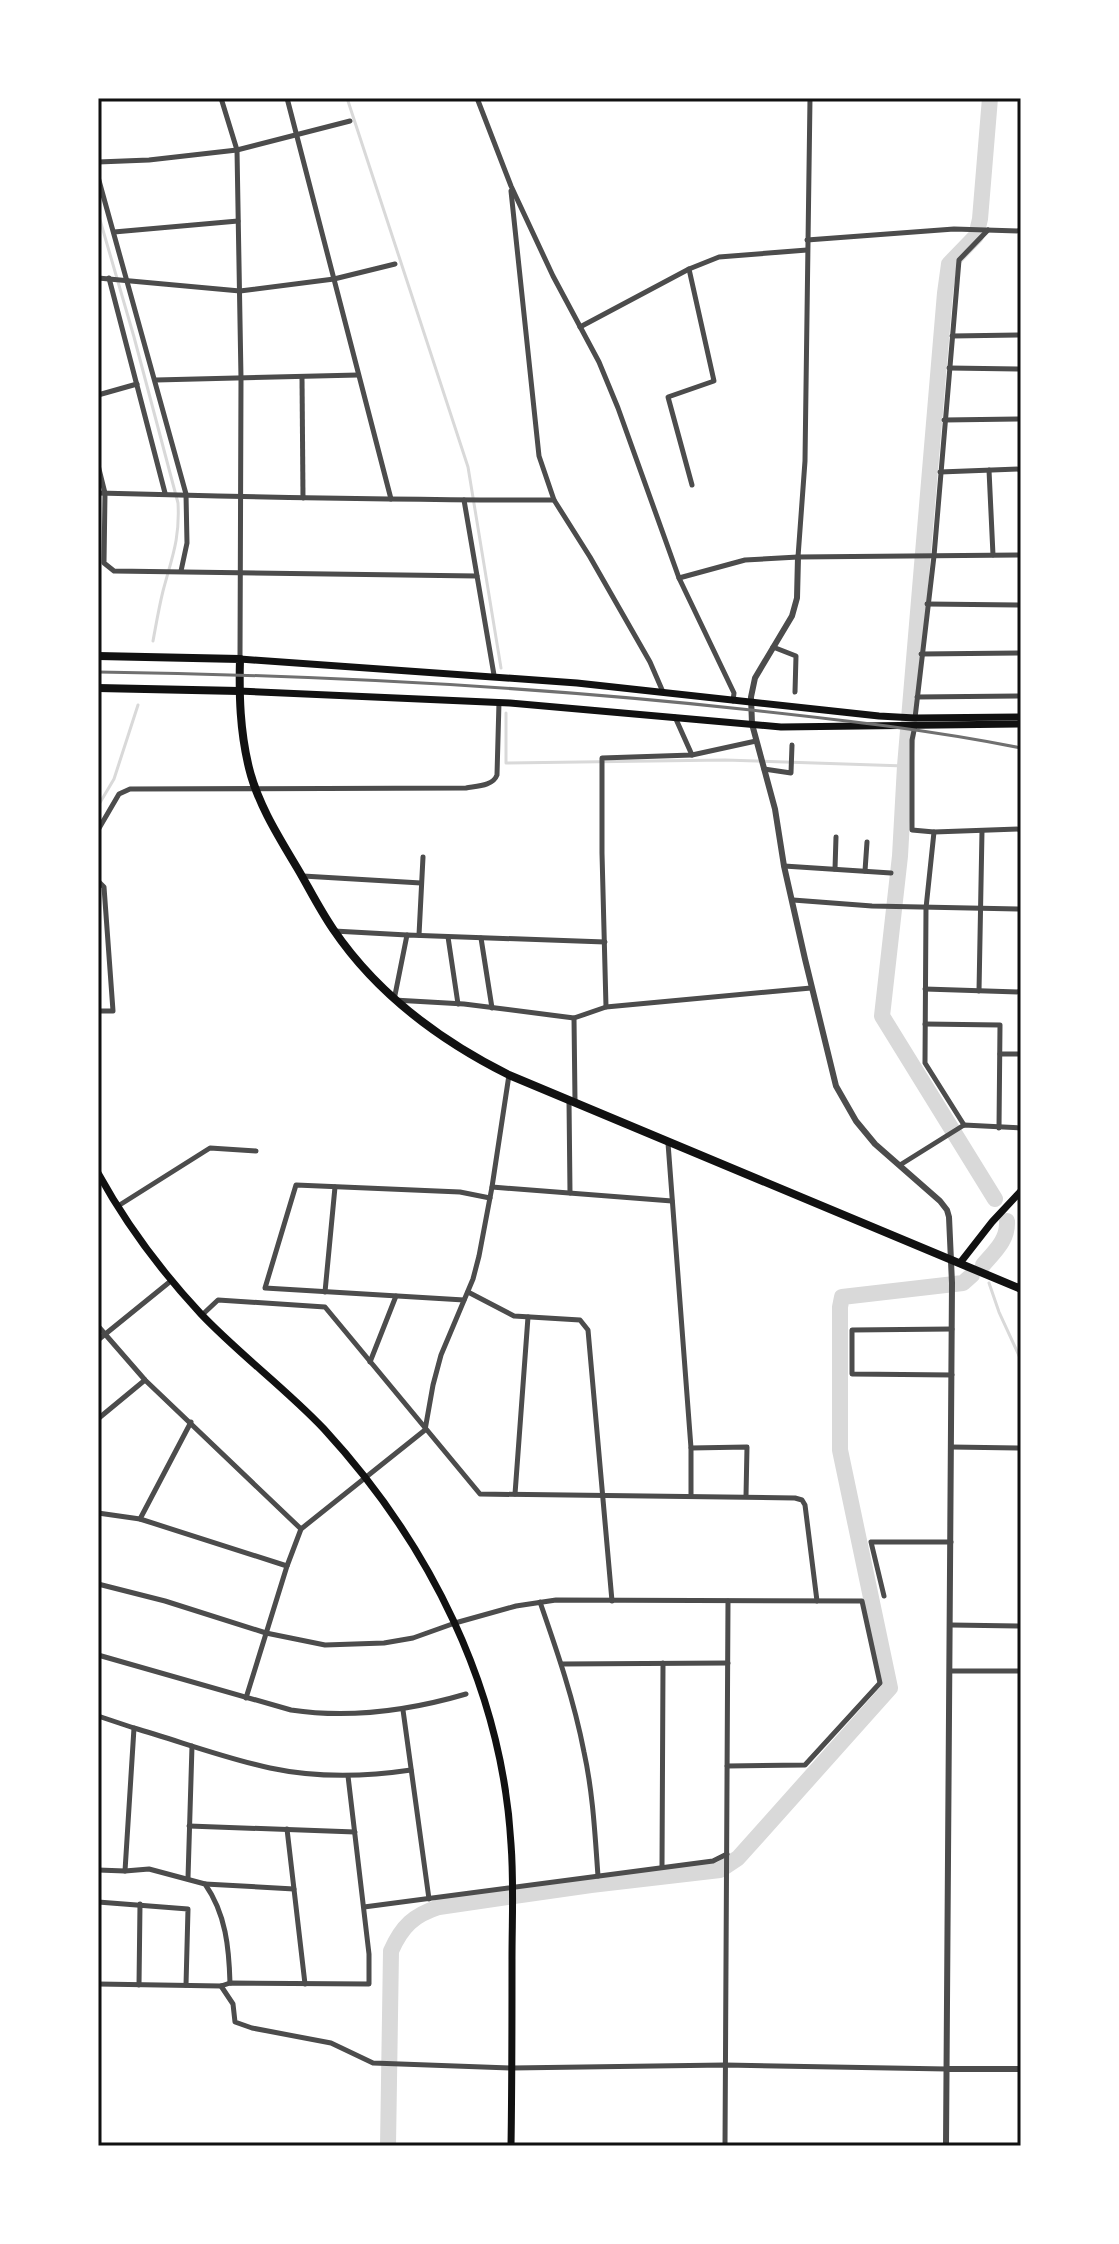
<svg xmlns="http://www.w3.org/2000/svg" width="1119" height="2244" viewBox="0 0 1119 2244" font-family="Arial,sans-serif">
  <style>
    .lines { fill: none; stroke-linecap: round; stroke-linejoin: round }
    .stream { stroke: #d9d9d9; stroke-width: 3 }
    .river { stroke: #d9d9d9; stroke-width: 16 }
    .minor { stroke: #4c4c4c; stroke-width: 5 }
    .tertiary { stroke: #4c4c4c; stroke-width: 6 }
    .secondary { stroke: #111; stroke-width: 7 }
    .primary { stroke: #111; stroke-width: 8 }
    .rail { stroke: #707070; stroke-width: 3 }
    .neatline { fill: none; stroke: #111; stroke-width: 3 }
  </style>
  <rect width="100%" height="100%" fill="#fff"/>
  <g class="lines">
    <g class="stream">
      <polyline points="347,98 468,467 501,668"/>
      <path d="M98,213L134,337L178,503C180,539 172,557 163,591C159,607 156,625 153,641"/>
      <polyline points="506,713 506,763 725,760 905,766"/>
      <polyline points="98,806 114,779 138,705"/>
      <polyline points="989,1283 999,1312 1021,1360"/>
    </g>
    <g class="river">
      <polyline points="990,98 980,219 976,236 949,264 945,293 905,766 900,856 882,1016 995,1199"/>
      <path d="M983,1265C995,1251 1008,1240 1007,1221"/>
      <path d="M388,2146L391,1951C402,1926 414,1915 439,1907L591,1885L720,1870L738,1858L890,1688L840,1450V1307L842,1297L963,1283L972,1275"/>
    </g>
    <g class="minor">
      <polyline points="221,98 237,150 241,378 240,659"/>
      <polyline points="287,98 391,499"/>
      <polyline points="477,98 511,186 553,276 599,362 618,408 679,578 734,693 733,701"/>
      <polyline points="98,162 149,160 237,150 350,121"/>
      <polyline points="98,177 186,494 187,543 181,571"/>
      <polyline points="511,191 539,456 554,500 590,557 650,662 663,692"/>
      <polyline points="114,232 238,221"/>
      <polyline points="807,240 954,229 1021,231"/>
      <polyline points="689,269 714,381 668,397 692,485"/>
      <polyline points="98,278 240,291 334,279 395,264"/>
      <polyline points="109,278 165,493"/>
      <polyline points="580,327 689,269 719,257 807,250"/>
      <polyline points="952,336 1021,335"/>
      <polyline points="949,368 1021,369"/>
      <polyline points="302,377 303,498"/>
      <polyline points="156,380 358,375"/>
      <polyline points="98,395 137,384"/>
      <polyline points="944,420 1021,419"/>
      <polyline points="98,465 105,493 104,563 114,571 477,576"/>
      <polyline points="989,470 993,555"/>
      <polyline points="940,472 1021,469"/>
      <path d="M98,493C250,497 402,500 554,500"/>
      <polyline points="464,500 494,675"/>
      <polyline points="798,557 805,461 810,98"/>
      <polyline points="679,578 745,560 798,557 1021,555"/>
      <polyline points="927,604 1021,605"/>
      <polyline points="773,647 796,656 795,692"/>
      <polyline points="921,654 1021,653"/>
      <polyline points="917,697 1021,696"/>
      <polyline points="675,717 692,755"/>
      <polyline points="915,718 934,556 959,260 988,230"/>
      <polyline points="915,726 912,740 912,830 934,832 1021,829"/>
      <polyline points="764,769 791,773 792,745"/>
      <path d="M98,830L119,794L130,789L466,788C477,786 493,786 497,775L499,702"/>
      <polyline points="934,832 926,908 925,1063 964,1125"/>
      <polyline points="784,866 891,873"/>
      <polyline points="835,869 836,837"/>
      <polyline points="865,871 867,842"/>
      <polyline points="303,876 421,883"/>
      <polyline points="98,881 104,887 113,1011 98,1011"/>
      <polyline points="793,900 872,906 1021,909"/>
      <polyline points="334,931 407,935"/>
      <polyline points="419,935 423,857"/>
      <polyline points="448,937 458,1004"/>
      <polyline points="481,938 492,1008"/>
      <polyline points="925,989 1021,992"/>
      <polyline points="979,991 982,831"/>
      <polyline points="606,1007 602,853 602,758 692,755 756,741"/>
      <polyline points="574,1018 464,1004 394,1000 407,935 605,942"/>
      <polyline points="925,1024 1000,1025 999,1128"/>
      <polyline points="1000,1054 1021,1054"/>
      <polyline points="569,1100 570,1193"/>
      <polyline points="575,1101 574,1018 606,1007 811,988"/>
      <polyline points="668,1143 691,1448 691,1495"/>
      <polyline points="900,1165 964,1125 1021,1128"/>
      <polyline points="492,1187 672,1201"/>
      <polyline points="118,1206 210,1148 256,1151"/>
      <polyline points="325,1292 335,1187"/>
      <polyline points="468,1292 514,1316 580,1320 588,1330 612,1601"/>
      <polyline points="464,1300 265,1288 296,1185 460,1192 490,1198"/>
      <polyline points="202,1315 218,1300 325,1307 480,1494 795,1498 802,1500 805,1505 817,1601"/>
      <polyline points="98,1326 145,1380 301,1529"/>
      <polyline points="98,1340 172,1280"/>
      <polyline points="370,1362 396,1296"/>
      <polyline points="952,1375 852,1374 852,1330 952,1329"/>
      <polyline points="98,1422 99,1418 145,1380"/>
      <polyline points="951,1447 1021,1448"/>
      <polyline points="691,1448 747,1447 746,1496"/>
      <polyline points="515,1494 528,1317"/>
      <polyline points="98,1513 140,1519 287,1566"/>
      <polyline points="140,1519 191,1422"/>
      <polyline points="98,1584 165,1601 266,1633 325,1645 384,1643 413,1638 455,1623 516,1606 556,1600 862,1601 880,1683 805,1765 727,1766"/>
      <polyline points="884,1596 871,1542 951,1542"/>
      <path d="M540,1602C557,1651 574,1700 584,1752C593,1793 595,1835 598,1876"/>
      <polyline points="951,1625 1021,1626"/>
      <path d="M98,1655L291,1710C351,1719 408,1711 466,1694"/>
      <polyline points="562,1664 728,1663"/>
      <polyline points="950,1671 1021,1671"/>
      <polyline points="246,1698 287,1566 301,1529 425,1430 433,1385 441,1355 473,1279 479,1256 492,1187 509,1075"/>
      <polyline points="403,1710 429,1899"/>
      <polyline points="98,1716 134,1728 125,1871 98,1870"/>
      <path d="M134,1728C179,1741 224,1758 270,1768C317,1778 364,1777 411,1770"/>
      <polyline points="189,1826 355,1832"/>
      <polyline points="287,1829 305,1984"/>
      <polyline points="662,1867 663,1663"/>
      <path d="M125,1871L149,1869L205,1884C226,1914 229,1948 230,1983"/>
      <polyline points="188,1878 192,1746"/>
      <polyline points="205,1884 294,1889"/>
      <polyline points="98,1902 188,1909 186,1985"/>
      <polyline points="364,1907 713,1861 727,1854"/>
      <polyline points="98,1984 221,1986 230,1983 369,1984 369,1954 348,1776"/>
      <polyline points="139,1985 140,1904"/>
      <polyline points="221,1986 233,2004 235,2022 252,2028 331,2043 373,2063 512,2068 725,2065 947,2069"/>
      <polyline points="725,2146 728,1601"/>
    </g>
    <g class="tertiary">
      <polyline points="798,557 797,598 792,616 755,678 751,697 752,724 775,809 784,866 805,959 836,1086 856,1121 875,1144 940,1201 947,1210 949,1217 952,1283 946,2146"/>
      <polyline points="947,2069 1021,2069"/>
    </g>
    <g class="secondary">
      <polyline points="240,659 577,683 879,716 915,718 1021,717"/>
      <polyline points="239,691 510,703 781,727 1021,724"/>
      <path d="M98,1173C126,1224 161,1271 201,1314C239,1354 285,1388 324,1429C429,1543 502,1688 511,1844C514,1882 512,1921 512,1959C512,2021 512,2084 511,2146"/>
      <polyline points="960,1263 992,1222 1021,1191"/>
    </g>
    <g class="primary">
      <path d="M98,656L240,659C239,696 240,731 249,768C258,805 280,839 299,871C310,890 320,910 333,929C377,994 439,1040 509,1075L1021,1289"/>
      <polyline points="98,688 239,691"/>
    </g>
    <path class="rail" d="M98,672C316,675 534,686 751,710C842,720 932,730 1021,748"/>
  </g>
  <rect width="1119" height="2244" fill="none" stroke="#ffffff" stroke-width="200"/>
  <rect x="100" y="100" width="919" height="2044" class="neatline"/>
</svg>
